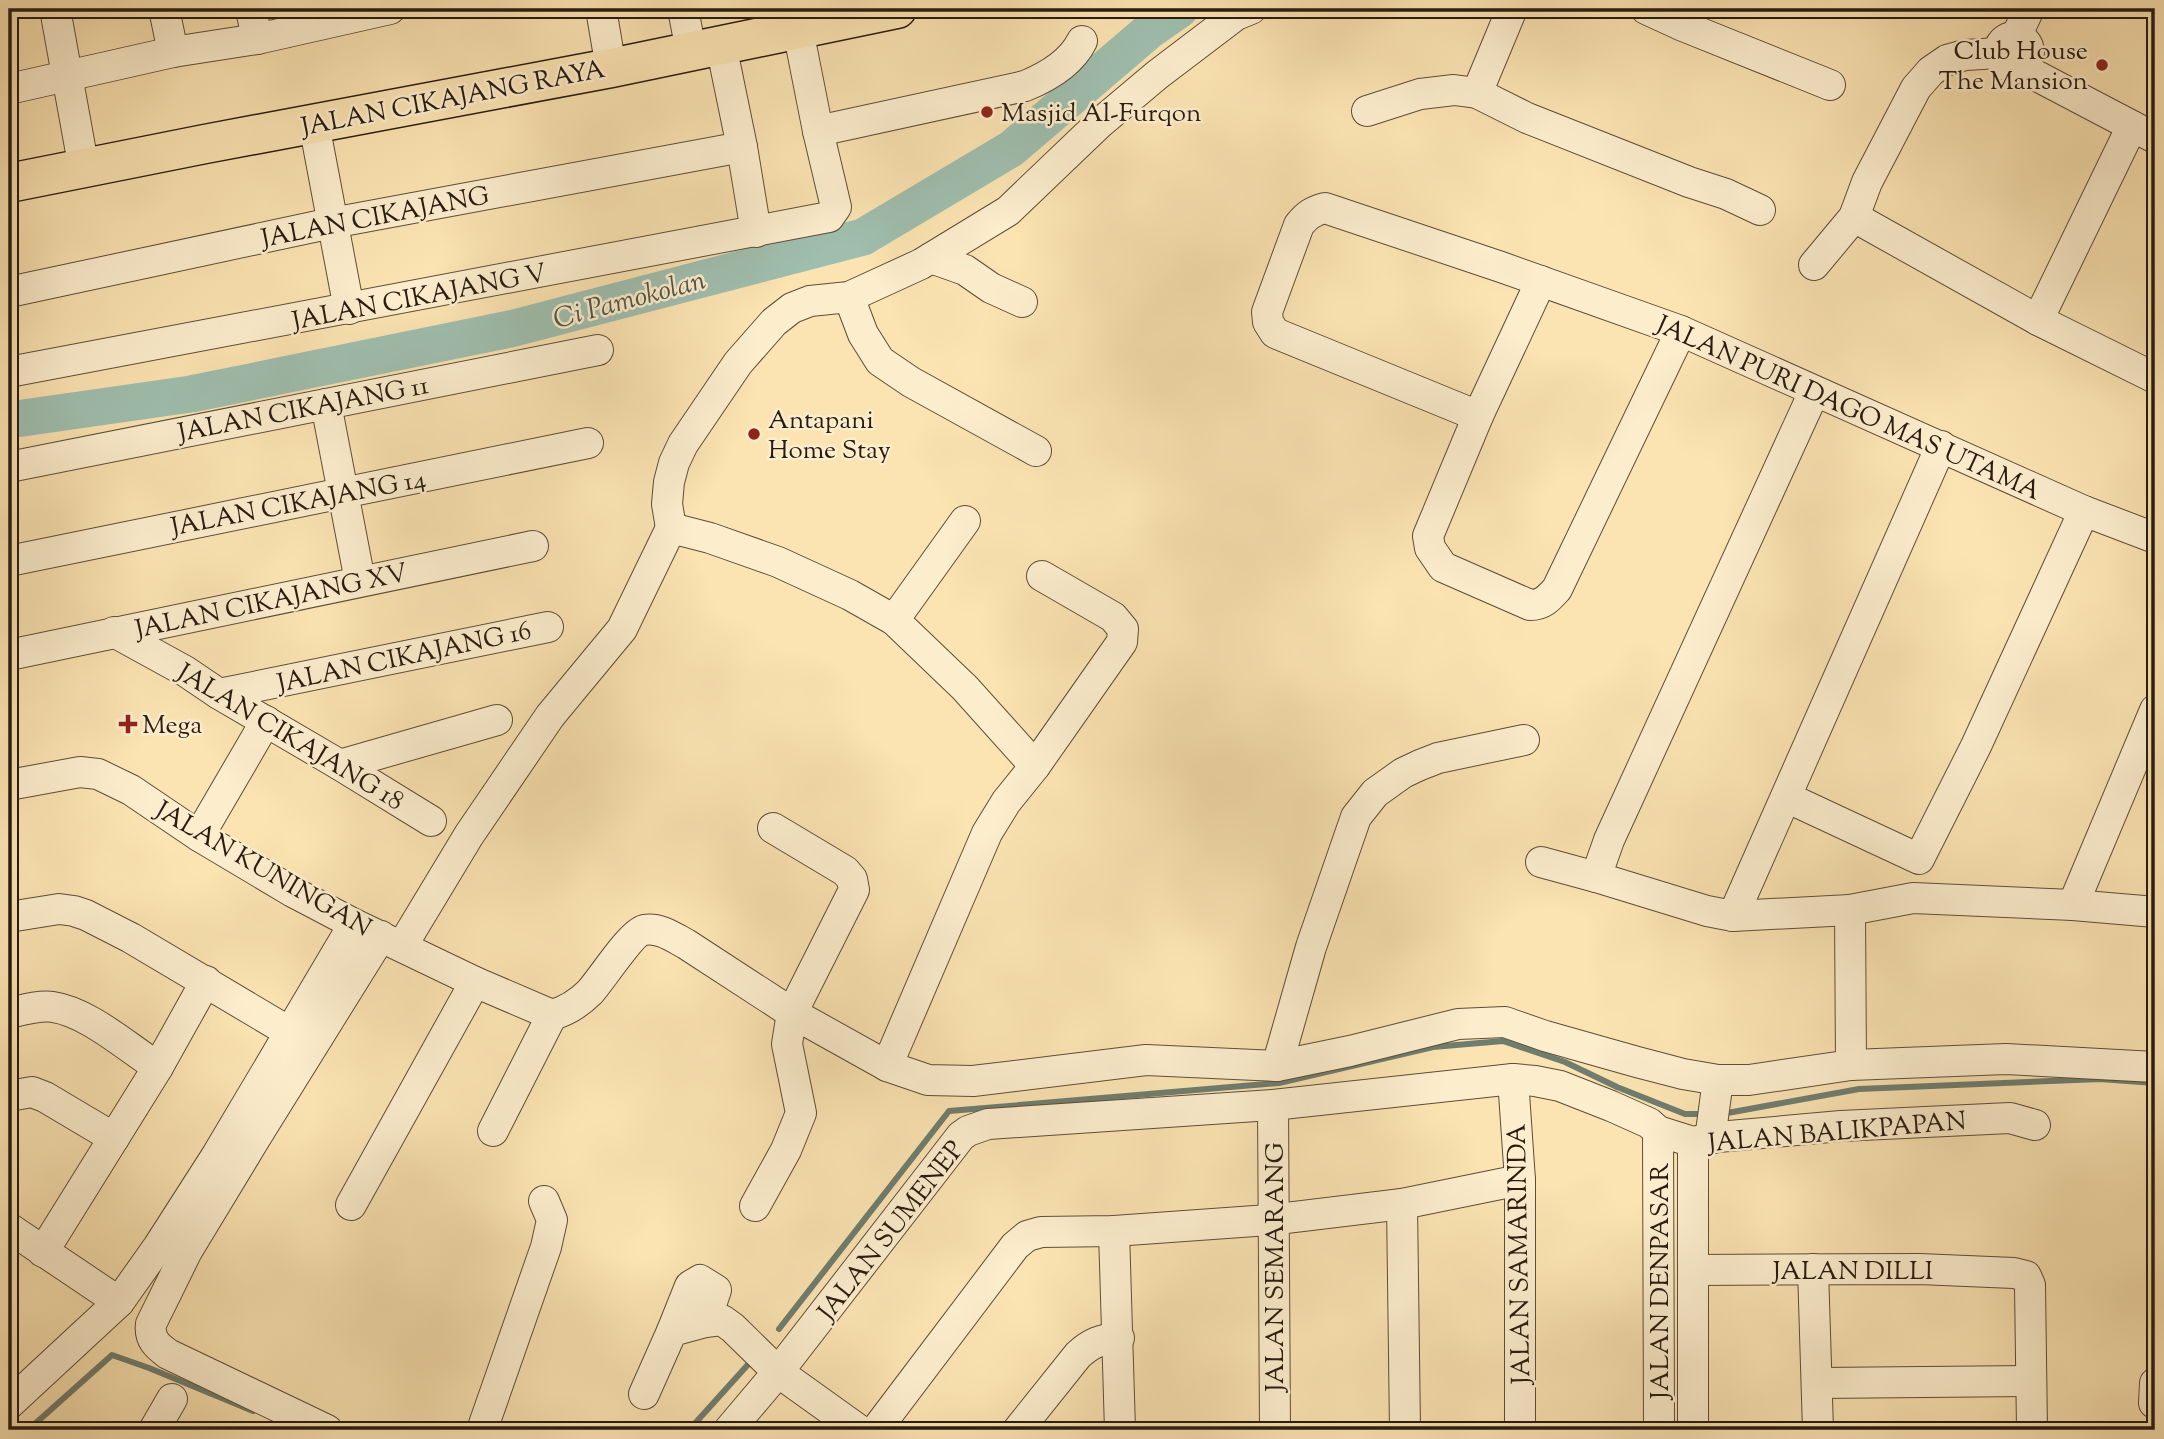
<svg xmlns="http://www.w3.org/2000/svg" width="2164" height="1439" viewBox="0 0 2164 1439" font-family="'Sorts Mill Goudy',serif">
  <style>
    .lines { fill: none; stroke-linecap: round; stroke-linejoin: round }
    .stream { stroke: #6f7d6f; stroke-width: 6 }
    .river { stroke: #9fbeae; stroke-width: 37 }
    .minor-casing { stroke: #5d4d38; stroke-width: 32 }
    .major-casing { stroke: #281b10; stroke-width: 41 }
    .minor { stroke: #fcedcd; stroke-width: 30 }
    .major { stroke: #fbe3b2; stroke-width: 38 }
    .poi-dot { fill: #8f2418; stroke: #fcedcd; stroke-width: 2.5 }
    .labels { text-anchor: middle; stroke-width: 5; stroke-linejoin: round; paint-order: stroke }
    .poi-label { font-size: 26px; fill: #281b10; stroke: #fcedcd; text-anchor: start }
    .street-label { font-size: 26px; fill: #281b10; stroke: #fcedcd }
    .water-label { font-size: 28px; font-style: italic; fill: #525447; stroke: #fcedcd }
  </style>
  <rect width="100%" height="100%" fill="#fbe3b2"/>
  <filter id="stains"><feTurbulence type="fractalNoise" baseFrequency=".00286" numOctaves="4"/><feColorMatrix values="0 0 0 0 .2 0 0 0 0 .09 0 0 0 0 .02 0 0 0 .5 -.17"/></filter>
  <radialGradient id="worn" r=".72"><stop offset=".6" stop-color="#630" stop-opacity="0"/><stop offset="1" stop-color="#630" stop-opacity=".3"/></radialGradient>
  <g class="lines">
    <g class="stream">
      <polyline points="1722,1114 1859,1089 2100,1079 2155,1083"/>
      <polyline points="779,1329 949,1111 1279,1083 1433,1047 1503,1041 1565,1062 1617,1087 1685,1114 1704,1114"/>
      <polyline points="28,1430 112,1355 149,1368 253,1411"/>
      <polyline points="689,1430 753,1359"/>
    </g>
    <polyline class="river" points="9,420 191,394 510,329 863,237 1011,149 1150,30 1180,9"/>
    <g class="minor-casing">
      <g id="minor">
        <polyline points="55,9 84,169"/>
        <polyline points="164,9 173,52"/>
        <polyline points="251,9 257,39"/>
        <polyline points="601,9 611,68"/>
        <polyline points="683,9 691,51"/>
        <polyline points="1646,9 1683,26 1830,85"/>
        <polyline points="2016,37 2029,9"/>
        <circle cx="2014" cy="52" r="15"/>
        <polyline points="721,45 742,147 756,232"/>
        <polyline points="2018,66 2155,138"/>
        <polyline points="9,89 173,52 257,39 390,9"/>
        <polyline points="1477,93 1512,9"/>
        <polyline points="1367,111 1420,94 1454,90 1477,93 1527,118 1689,182 1726,194 1760,210"/>
        <polyline points="314,124 349,309"/>
        <path d="M818,131L1025,86C1047,77 1071,63 1082,41"/>
        <polyline points="1854,217 2038,320 2155,378"/>
        <polyline points="931,258 965,270 991,288 1022,302"/>
        <polyline points="1814,265 1854,217 1867,182 1916,88 1931,71 1947,60 1965,55 1999,53"/>
        <path d="M1541,281L1478,416L1428,536L1430,548L1443,567L1530,605C1543,605 1549,598 1557,589L1681,331"/>
        <polyline points="9,292 332,223 742,147"/>
        <polyline points="849,297 863,334 880,361 911,382 1036,451"/>
        <polyline points="2038,320 2132,126"/>
        <polyline points="9,372 829,217 836,207 818,131 798,30"/>
        <polyline points="1814,392 1609,840 1596,877 1707,911 1733,916 1941,446"/>
        <polyline points="326,404 360,581"/>
        <path d="M1478,416L1275,333L1268,322L1267,312L1299,225C1307,215 1313,211 1325,208L1501,267L1681,331L2084,511L2155,538"/>
        <polyline points="9,467 598,350"/>
        <polyline points="671,528 667,504 669,482 674,463 683,444 738,363 774,322 792,308 810,301 849,297 921,264 1008,211 1100,123 1157,75 1236,15 1251,9"/>
        <polyline points="9,561 588,443"/>
        <polyline points="894,620 965,521"/>
        <polyline points="114,632 185,671 219,694 340,765 431,821"/>
        <polyline points="9,655 533,546"/>
        <polyline points="219,694 548,627"/>
        <polyline points="340,765 497,720"/>
        <polyline points="9,785 80,772 98,774 131,790 199,836 293,892 354,924 475,982 552,1015"/>
        <polyline points="1786,797 1919,859 1976,746 2084,511"/>
        <polyline points="199,836 266,721"/>
        <polyline points="1541,862 1596,877"/>
        <polyline points="2073,905 2155,710"/>
        <polyline points="1850,910 1851,1065"/>
        <polyline points="1733,916 1850,910 1913,898 2073,905 2155,912"/>
        <polyline points="9,917 59,909 74,911 86,915 131,938 291,1033"/>
        <polyline points="402,946 469,835 550,716 622,629 671,528 710,538 778,562 850,595 894,620 965,688 1035,766"/>
        <path d="M9,1013C22,1010 40,1005 53,1007C88,1012 128,1048 158,1067"/>
        <path d="M552,1015C566,1011 579,1003 590,992C601,980 631,933 644,930C659,927 673,937 686,944L792,1013L887,1066L928,1080L973,1081L1146,1060L1277,1066L1350,1051L1458,1024L1505,1022L1545,1036L1637,1062L1683,1074L1718,1080H1749L1851,1065L2006,1059L2155,1067"/>
        <polyline points="887,1066 987,833 1006,802 1035,766 1122,642 1123,629 1113,617 1042,576"/>
        <polyline points="1277,1066 1311,947 1356,817 1375,793 1403,773 1420,765 1438,758 1524,740"/>
        <polyline points="1513,1079 1520,1180 1520,1430"/>
        <polyline points="9,1096 32,1092 45,1097 114,1138"/>
        <polyline points="1273,1105 1275,1430"/>
        <polyline points="493,1131 552,1015"/>
        <polyline points="1658,1131 1659,1430"/>
        <polyline points="1710,1139 1718,1080"/>
        <polyline points="1693,1142 1693,1430"/>
        <polyline points="1402,1204 1405,1430"/>
        <polyline points="351,1205 475,982"/>
        <polyline points="755,1206 786,1150 801,1113 787,1044 792,1013 854,890 852,879 845,871 773,828"/>
        <polyline points="9,1228 119,1302"/>
        <polyline points="1114,1231 1120,1430"/>
        <polyline points="43,1252 158,1067 206,981"/>
        <polyline points="1813,1269 1818,1430"/>
        <polyline points="1693,1270 1919,1269 2014,1273 2026,1276 2030,1285 2032,1430"/>
        <polyline points="672,1331 690,1286 700,1280 716,1290 705,1322"/>
        <polyline points="1818,1383 2030,1381"/>
        <polyline points="644,1394 672,1331 705,1322 722,1320 733,1328 778,1372 859,1430"/>
        <polyline points="2154,1403 2155,1383"/>
        <polyline points="9,1404 119,1302 158,1247 217,1155 354,924"/>
        <polyline points="154,1430 172,1399"/>
        <path d="M327,1430L168,1354C157,1346 149,1339 151,1324L187,1251L256,1137L381,936"/>
        <polyline points="482,1430 546,1247 552,1220 544,1201"/>
        <polyline points="729,1430 778,1372 961,1136 968,1131 988,1124 1273,1105 1513,1079 1535,1081 1560,1086 1611,1106 1649,1123 1658,1131 1693,1142 1718,1137 1841,1126 2010,1118 2035,1125"/>
        <polyline points="876,1430 1015,1246 1027,1236 1041,1232 1114,1231 1269,1220 1402,1204 1520,1180"/>
        <path d="M1018,1430L1078,1355C1091,1343 1101,1339 1119,1338"/>
      </g>
    </g>
    <g class="major-casing">
      <polyline id="major" points="9,183 205,144 611,68 897,9"/>
    </g>
    <use href="#minor" class="minor"/>
    <use href="#major" class="major"/>
  </g>
  <g class="poi-dot">
    <circle cx="2102" cy="65" r="7"/>
    <circle cx="987" cy="112" r="7"/>
    <circle cx="754" cy="434" r="7"/>
    <path d="M124.5 713.5h7v7h7v7h-7v7h-7v-7h-7v-7h7z"/>
  </g>
  <g class="labels">
    <g class="poi-label">
      <text x="2088" y="59" text-anchor="end">Club House<tspan x="2088" dy="30">The Mansion</tspan></text>
      <text x="1001" y="121">Masjid Al-Furqon</text>
      <text x="768" y="428">Antapani<tspan x="768" dy="30">Home Stay</tspan></text>
      <text x="142" y="733">Mega</text>
    </g>
    <g class="street-label">
      <text transform="translate(453 97) rotate(-11)" y="9">JALAN CIKAJANG RAYA</text>
      <text transform="translate(375 216) rotate(-11)" y="9">JALAN CIKAJANG</text>
      <text transform="translate(419 296) rotate(-11)" y="9">JALAN CIKAJANG V</text>
      <text transform="translate(1849 407) rotate(24)" y="9">JALAN PURI DAGO MAS UTAMA</text>
      <text transform="translate(303 408) rotate(-11)" y="9">JALAN CIKAJANG 11</text>
      <text transform="translate(298 502) rotate(-11)" y="9">JALAN CIKAJANG 14</text>
      <text transform="translate(271 600) rotate(-12)" y="9">JALAN CIKAJANG XV</text>
      <text transform="translate(404 656) rotate(-12)" y="9">JALAN CIKAJANG 16</text>
      <text transform="translate(291 736) rotate(31)" y="9">JALAN CIKAJANG 18</text>
      <text transform="translate(264 868) rotate(30)" y="9">JALAN KUNINGAN</text>
      <text transform="translate(1837 1131) rotate(-5)" y="9">JALAN BALIKPAPAN</text>
      <text transform="translate(890 1230) rotate(-52)" y="9">JALAN SUMENEP</text>
      <text transform="translate(1518 1254) rotate(-91)" y="9">JALAN SAMARINDA</text>
      <text transform="translate(1274 1267) rotate(-90)" y="9">JALAN SEMARANG</text>
      <text x="1853" y="1279">JALAN DILLI</text>
      <text transform="translate(1659 1281) rotate(-90)" y="9">JALAN DENPASAR</text>
    </g>
    <g class="water-label">
      <text transform="translate(629 298) rotate(-15)" y="10">Ci Pamokolan</text>
    </g>
  </g>
  <rect width="2164" height="1439" fill="none" stroke="#fbe3b2" stroke-width="35"/>
  <rect x="10" y="10" width="2143" height="1418" fill="none" stroke="#281b10" stroke-width="3.5"/>
  <rect x="18" y="18" width="2129" height="1404" fill="none" stroke="#281b10" stroke-width="2"/>
  <rect width="100%" height="100%" filter="url(#stains)"/>
  <rect width="100%" height="100%" fill="url(#worn)"/>
</svg>
